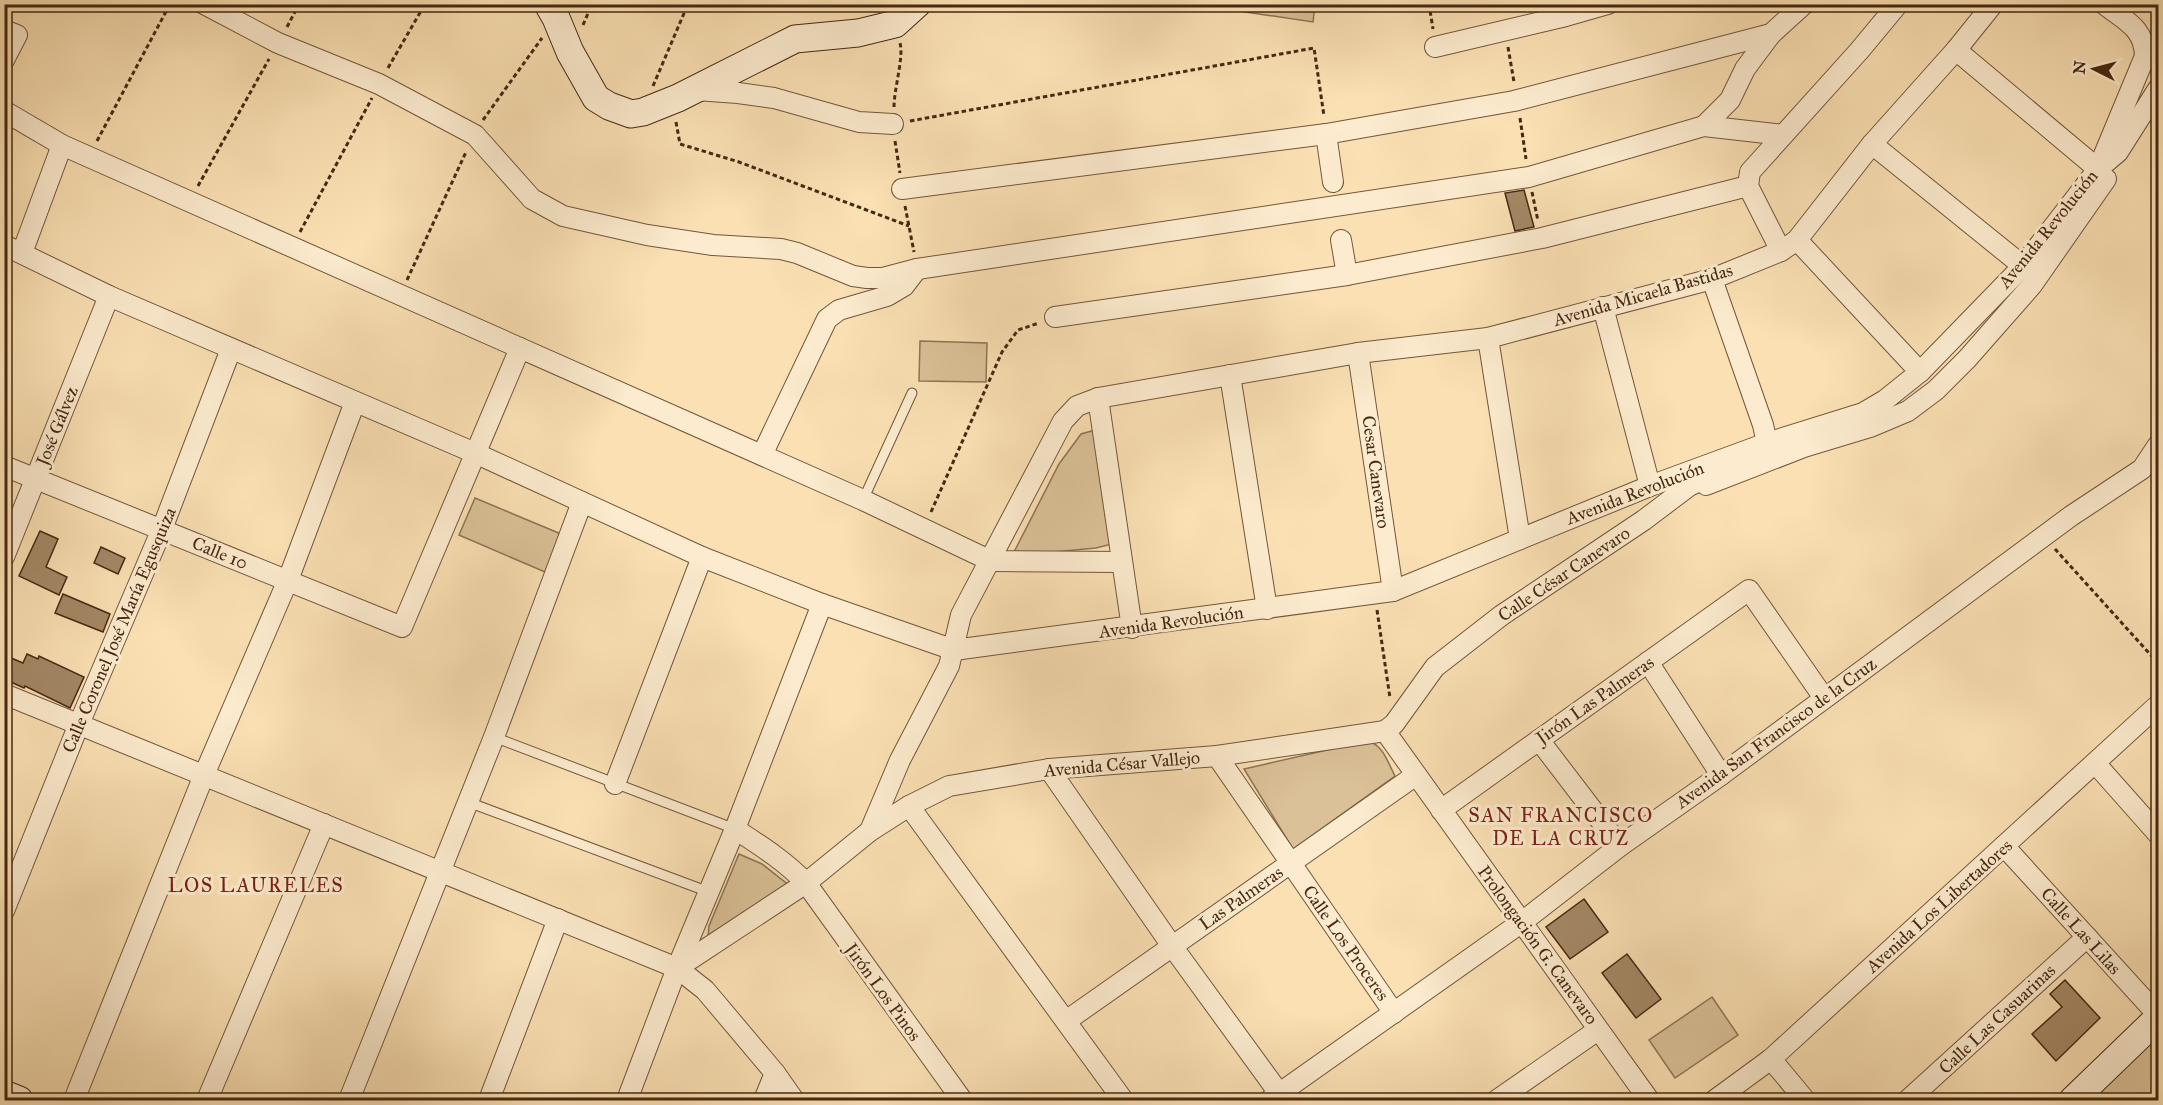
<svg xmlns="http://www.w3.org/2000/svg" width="2163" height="1105" viewBox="0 0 2163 1105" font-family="'IM FELL Great Primer',serif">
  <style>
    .green { fill: #dbc198; stroke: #907455; stroke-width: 1.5 }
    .building { fill: #a48866; stroke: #462812; stroke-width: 1.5 }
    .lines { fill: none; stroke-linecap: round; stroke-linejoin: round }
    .lane-casing { stroke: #73563a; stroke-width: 11 }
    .street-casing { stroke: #73563a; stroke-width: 22 }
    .secondary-casing { stroke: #462812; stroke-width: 29 }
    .path { stroke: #462812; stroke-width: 3; stroke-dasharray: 4.5 3; stroke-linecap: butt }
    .lane { stroke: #fcebce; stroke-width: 9 }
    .street { stroke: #fcebce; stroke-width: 20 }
    .secondary { stroke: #fcebce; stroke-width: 27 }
    .labels { text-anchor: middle; stroke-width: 6; stroke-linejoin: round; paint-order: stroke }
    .street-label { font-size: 18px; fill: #462812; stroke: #fcebce }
    .neighbourhood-label { font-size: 20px; letter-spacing: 1.5px; fill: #7a1f14; stroke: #fcebce }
  </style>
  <rect width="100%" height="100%" fill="#fae0b3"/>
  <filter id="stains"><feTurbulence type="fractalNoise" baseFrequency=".00333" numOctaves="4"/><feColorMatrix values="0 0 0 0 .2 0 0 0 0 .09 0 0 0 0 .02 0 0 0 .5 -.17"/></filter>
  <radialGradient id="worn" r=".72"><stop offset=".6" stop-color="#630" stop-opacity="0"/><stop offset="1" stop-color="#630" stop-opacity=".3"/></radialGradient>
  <g class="green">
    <polygon points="1240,5 1240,4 1315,5 1313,22 1239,11"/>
    <polygon points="920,341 987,343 986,382 919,381"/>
    <polygon points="1095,430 1112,544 1096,548 1012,556 1059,464 1081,434"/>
    <polygon points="475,498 561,534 545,572 459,535"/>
    <path d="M1367,741C1383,744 1388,763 1395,776L1293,849L1244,769Z"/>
    <polygon points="739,854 762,864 790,886 708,937 709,926"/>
    <polygon points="1712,997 1738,1035 1675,1078 1649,1040"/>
    <polygon points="2158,1027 2158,1100 2083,1100"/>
  </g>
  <g class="building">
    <polygon points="1524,190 1534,227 1515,231 1505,193"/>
    <polygon points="40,531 58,539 46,567 67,577 59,595 19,576"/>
    <polygon points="101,547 125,558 118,574 94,563"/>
    <polygon points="63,594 110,614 103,632 55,613"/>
    <polygon points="27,654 38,659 39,656 84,677 70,708 25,686 24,688 4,679 4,655 23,663"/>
    <polygon points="1584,899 1608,932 1570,959 1546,927"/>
    <polygon points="1627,954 1661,999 1636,1018 1602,973"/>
    <polygon points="2065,980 2100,1018 2056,1061 2032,1034 2062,1007 2050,994"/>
  </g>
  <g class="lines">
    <g class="lane-casing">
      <g id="lane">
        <polyline points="863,500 912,393"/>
        <polyline points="494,737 735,829"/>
        <polyline points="468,802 709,892"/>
      </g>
    </g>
    <g class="street-casing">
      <g id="street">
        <polyline points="204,4 278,43 379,84 475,135 532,199 563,216 647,235 713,245 781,249 797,253 853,276 867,278 883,278 917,269 1529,177 1704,126 1783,135"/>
        <polyline points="4,30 17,35 4,60"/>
        <polyline points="1435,47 1566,16 1608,4"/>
        <polyline points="1956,50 2098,169 2118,152 2158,89"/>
        <polyline points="696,90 738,93 774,98 859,122 893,124"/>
        <polyline points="4,111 62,145 863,500 991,561 1122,562"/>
        <polyline points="1704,126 1730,100 1745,69 1771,34"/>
        <polyline points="1326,134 1333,182"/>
        <polyline points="1872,144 2023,266"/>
        <polyline points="902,189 1326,134 1514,101 1771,34 1804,4"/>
        <polyline points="1341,240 1347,275"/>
        <polyline points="1797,240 1920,372"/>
        <path d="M4,245L109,296L475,453L702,557L822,604L954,650L1393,591L1650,486L1767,443L1863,413L1885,400L1920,372L2023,266L2098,169L2145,56C2144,27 2125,21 2104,4"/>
        <polyline points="1781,251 1748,186 1750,172 1859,51 1898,4"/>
        <polyline points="22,253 62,145"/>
        <polyline points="1712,279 1763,425 1767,443 1757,450"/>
        <polyline points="1603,307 1650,486"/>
        <polyline points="1055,317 1347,275 1542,238 1748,186"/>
        <polyline points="1488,338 1520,539"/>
        <polyline points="1358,353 1393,591"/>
        <polyline points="1230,375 1267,609"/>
        <polyline points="1098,398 1132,628"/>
        <polyline points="762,455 827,319 839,310 887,296 904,286 917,269"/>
        <polyline points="4,466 402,627 520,348"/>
        <polyline points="1706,485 1804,447 1870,427 1908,411 1936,390 1967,359 2032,285 2106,179"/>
        <polyline points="4,557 109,296"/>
        <polyline points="1648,662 1721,775"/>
        <polyline points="4,694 677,968 705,990 775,1073 794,1100"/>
        <polyline points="1385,731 1394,724 1435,667 1502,615 1644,520 1689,486 1716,473"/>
        <polyline points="1385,731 1649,1100"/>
        <polyline points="1539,740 1620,846"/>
        <polyline points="1217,756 1394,1013"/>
        <polyline points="2095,763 2158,834"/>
        <polyline points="1049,769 1172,946 1284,1100"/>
        <polyline points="615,784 702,557"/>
        <polyline points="909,806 1123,1100"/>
        <polyline points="1441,810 1749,590 1824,698"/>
        <path d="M735,829C761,846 785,861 806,883L962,1100"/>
        <polyline points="870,831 909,806 949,786 1049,769 1217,756 1385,731"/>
        <polyline points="2004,846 2158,1015"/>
        <polyline points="4,911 79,724 162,529 231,349"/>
        <polyline points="677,968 806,883 870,831 900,760 949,666 961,615 1063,421 1077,406 1098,398 1358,353 1488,338 1712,279 1781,251 1797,240 1872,144 1956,50 1993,4"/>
        <polyline points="1066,1021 1416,775"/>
        <polyline points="1771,1059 1805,1100"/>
        <polyline points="74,1100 204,775 288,580 355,402"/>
        <polyline points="207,1100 324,824"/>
        <polyline points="349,1100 494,737 582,502"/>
        <polyline points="489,1100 558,919"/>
        <polyline points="627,1100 677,968 735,829 822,604"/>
        <polyline points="764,1100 775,1073"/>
        <polyline points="1270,1100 1522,922 1620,846 1721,775 2071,516 2142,469 2158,445"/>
        <polyline points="1497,1100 1598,1030"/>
        <polyline points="1715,1100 1771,1059 2158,705"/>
        <polyline points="1908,1100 2087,937"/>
      </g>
    </g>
    <g class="secondary-casing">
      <g id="secondary">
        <polyline points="548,4 556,18 570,52 596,98 609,106 631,114 643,112 678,98 795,39 858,33 895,24 917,4"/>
        <polyline points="4,1094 19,1100"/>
        <polyline points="2073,1100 2158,1018"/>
      </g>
    </g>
    <g class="path">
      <polyline points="1429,4 1433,29"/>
      <polyline points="583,25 592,4"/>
      <polyline points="287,27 299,4"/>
      <polyline points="1508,47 1514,82"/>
      <polyline points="388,68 425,4"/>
      <polyline points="653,86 688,4"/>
      <path d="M894,107C894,89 904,57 900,43"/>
      <polyline points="1520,118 1526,159"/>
      <polyline points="483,120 542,38"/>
      <polyline points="910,121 1314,48 1324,116"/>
      <polyline points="676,122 680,144 739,162 909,226"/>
      <polyline points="97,141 170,4"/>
      <polyline points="895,141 900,173"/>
      <polyline points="198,186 269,59"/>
      <polyline points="1532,192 1538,221"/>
      <polyline points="905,206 914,252"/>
      <polyline points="300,232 372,98"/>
      <polyline points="407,280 466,152"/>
      <polyline points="931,512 1002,352 1018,330 1039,323"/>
      <polyline points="2055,549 2158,663"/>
      <polyline points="1377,610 1390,698"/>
    </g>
    <use href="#lane" class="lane"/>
    <use href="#street" class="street"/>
    <use href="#secondary" class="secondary"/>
  </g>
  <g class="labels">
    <g class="street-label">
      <text transform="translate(2048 229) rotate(-51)" y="6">Avenida Revolución</text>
      <text transform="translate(1643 295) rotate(-16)" y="6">Avenida Micaela Bastidas</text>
      <text transform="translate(57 426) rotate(-68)" y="6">José Gálvez</text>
      <text transform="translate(1376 472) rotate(82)" y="6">Cesar Canevaro</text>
      <text transform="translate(1635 493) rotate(-21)" y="6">Avenida Revolución</text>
      <text transform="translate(220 553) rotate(22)" y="6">Calle 10</text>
      <text transform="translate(1564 574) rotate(-34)" y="6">Calle César Canevaro</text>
      <text transform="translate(1171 622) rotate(-8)" y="6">Avenida Revolución</text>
      <text transform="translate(119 630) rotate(-67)" y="6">Calle Coronel José María Egusquiza</text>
      <text transform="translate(1595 700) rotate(-35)" y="6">Jirón Las Palmeras</text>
      <text transform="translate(1776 733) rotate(-36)" y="6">Avenida San Francisco de la Cruz</text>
      <text transform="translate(1122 764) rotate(-5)" y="6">Avenida César Vallejo</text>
      <text transform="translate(1241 898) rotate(-35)" y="6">Las Palmeras</text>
      <text transform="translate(1939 906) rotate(-42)" y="6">Avenida Los Libertadores</text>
      <text transform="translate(2081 931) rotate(48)" y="6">Calle Las Lilas</text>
      <text transform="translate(1346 943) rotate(55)" y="6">Calle Los Proceres</text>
      <text transform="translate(1538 945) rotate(54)" y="6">Prolongación G. Canevaro</text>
      <text transform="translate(883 992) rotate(54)" y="6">Jirón Los Pinos</text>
      <text transform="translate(1997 1019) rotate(-43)" y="6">Calle Las Casuarinas</text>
    </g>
    <g class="neighbourhood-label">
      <text x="1561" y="822">SAN FRANCISCO<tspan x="1561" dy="23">DE LA CRUZ</tspan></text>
      <text x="256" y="892">LOS LAURELES</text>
    </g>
  </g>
  <rect width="2163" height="1105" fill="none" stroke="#fae0b3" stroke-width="24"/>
  <rect x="6" y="6" width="2151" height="1093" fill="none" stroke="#462812" stroke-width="3"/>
  <rect x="12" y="12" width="2139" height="1081" fill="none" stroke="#462812" stroke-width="1.5"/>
  <g transform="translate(2094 69) rotate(276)" stroke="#fcebce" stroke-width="4.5" paint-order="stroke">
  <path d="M0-4.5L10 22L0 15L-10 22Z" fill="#462812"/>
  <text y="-9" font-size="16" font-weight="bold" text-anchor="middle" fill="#462812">N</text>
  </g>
  <rect width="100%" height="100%" filter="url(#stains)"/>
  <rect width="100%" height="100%" fill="url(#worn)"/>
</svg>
